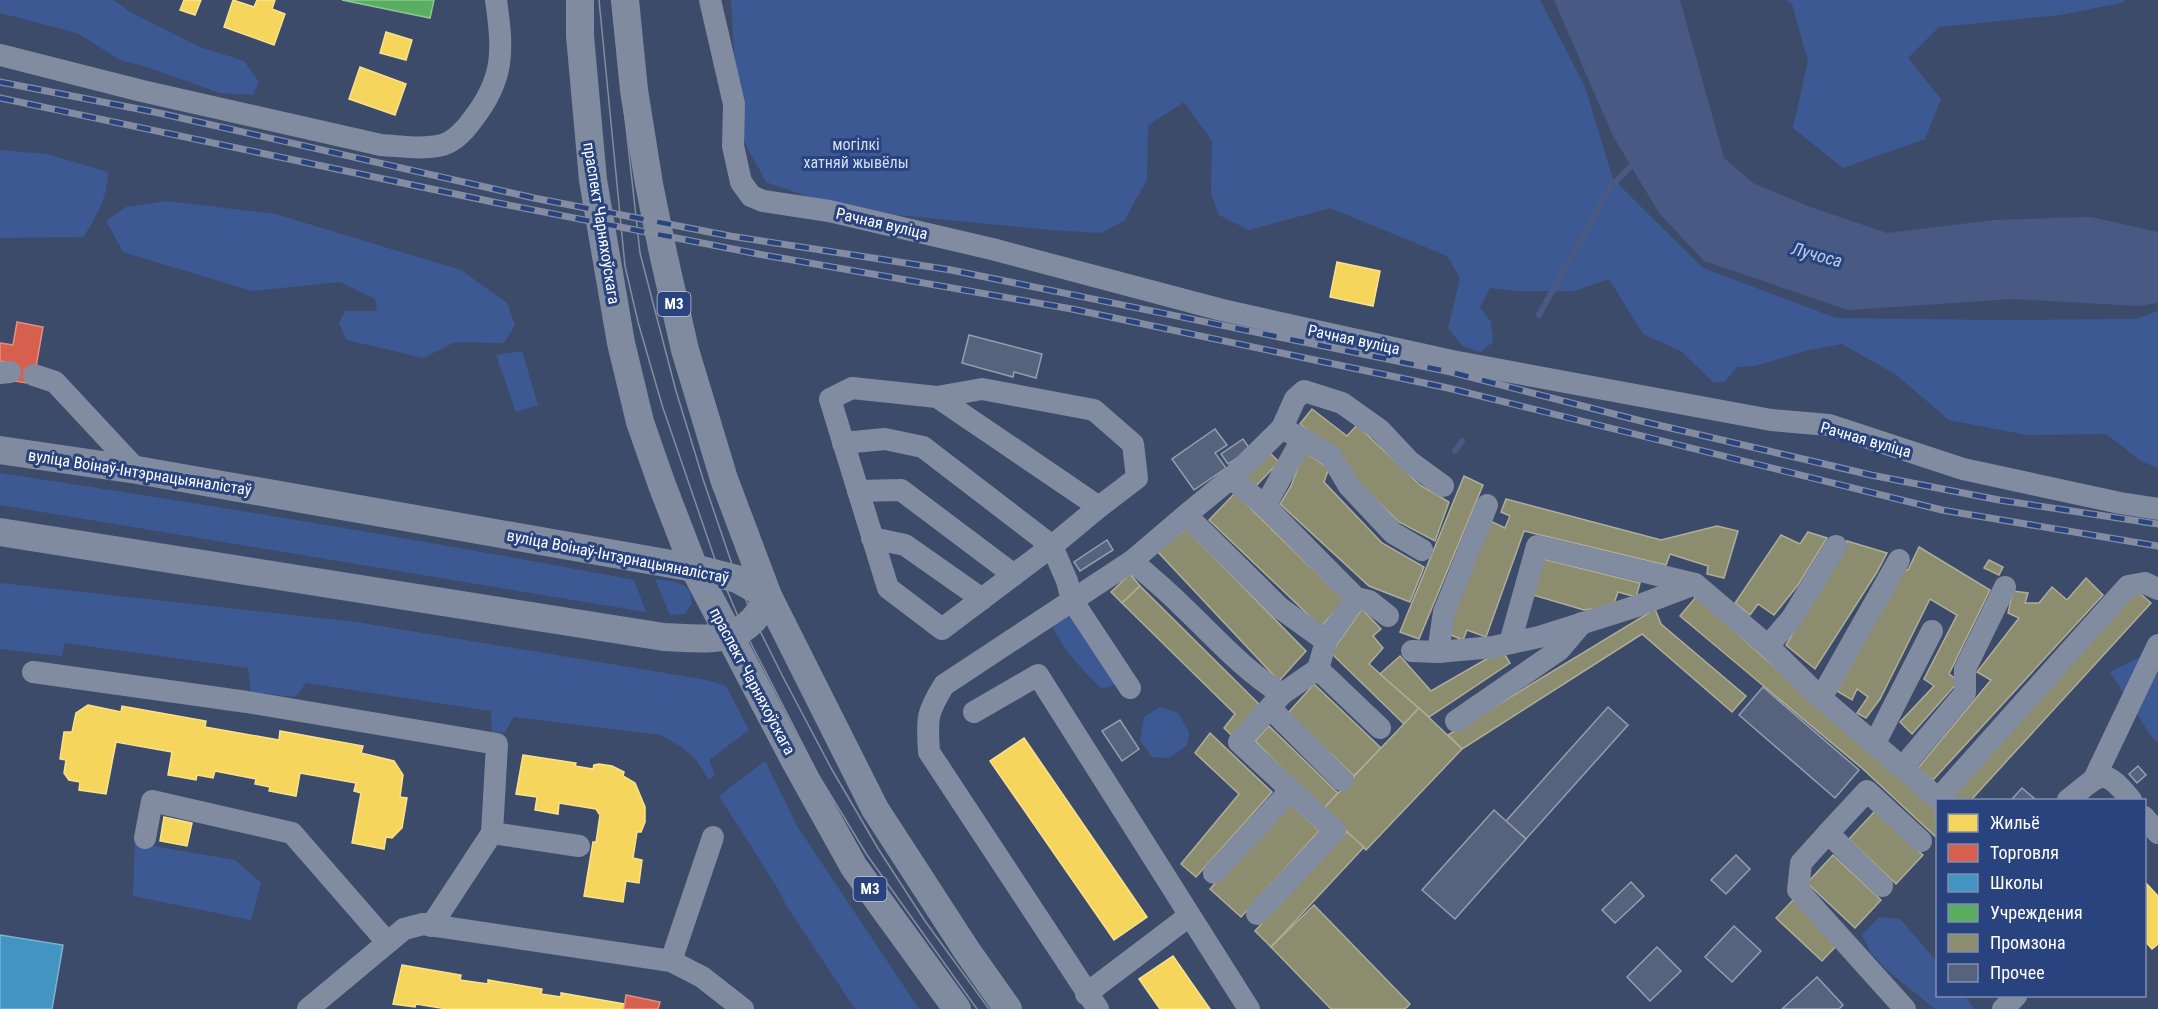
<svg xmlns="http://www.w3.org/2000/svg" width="2158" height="1009" viewBox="0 0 2158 1009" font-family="'Roboto Condensed',sans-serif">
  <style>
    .green { fill: #3d5994 }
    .water { fill: #485a83 }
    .homes { fill: #f6d55c; stroke: #f9e28d; stroke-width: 1.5 }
    .shops { fill: #d6604d; stroke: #e29082; stroke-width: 1.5 }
    .schools { fill: #4393c3; stroke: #7bb3d5; stroke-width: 1.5 }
    .public { fill: #5aae61; stroke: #8cc690; stroke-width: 1.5 }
    .industry { fill: #8c8c6e; stroke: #aeae9a; stroke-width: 1.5 }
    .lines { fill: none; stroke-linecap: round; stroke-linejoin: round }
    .stream { stroke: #485a83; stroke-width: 6 }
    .building { fill: #57637c; stroke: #959eb0; stroke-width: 1.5 }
    .minor { stroke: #828ca1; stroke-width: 22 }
    .major { stroke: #808ba0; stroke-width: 28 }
    .tram { stroke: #838ca1; stroke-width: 1.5 }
    .rail-casing { stroke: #838ca1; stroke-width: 7 }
    .rail { stroke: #29437e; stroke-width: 4.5; stroke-dasharray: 14; stroke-linecap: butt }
    .labels { text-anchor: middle; stroke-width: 6; stroke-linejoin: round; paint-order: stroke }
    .shield { fill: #29437e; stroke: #bfc7d8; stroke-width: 1.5 }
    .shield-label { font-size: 15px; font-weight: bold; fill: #fff }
    .park-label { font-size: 16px; fill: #d2ddf4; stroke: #29437e }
    .street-label { font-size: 16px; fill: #fff; stroke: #29437e }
    .water-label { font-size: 18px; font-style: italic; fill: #bacbec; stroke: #29437e }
  </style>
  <rect width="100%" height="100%" fill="#3d4b6a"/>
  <g class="green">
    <polygon points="0,0 113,0 132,13 200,47 244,61 259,82 253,95 220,93 144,66 120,60 77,33 0,13"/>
    <polygon points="731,0 1540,0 1585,87 1613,179 1703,268 1836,318 1995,320 2136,319 2158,311 2158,468 2141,461 2106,434 2026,435 1949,420 1895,374 1842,344 1809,350 1755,366 1737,367 1724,382 1713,382 1681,351 1643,334 1609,279 1574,291 1516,291 1490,288 1480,307 1491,322 1493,342 1480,352 1463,346 1448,328 1460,278 1447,256 1330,208 1249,230 1219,215 1211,193 1212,141 1184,102 1148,125 1147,180 1124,221 1100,233 1051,230 846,210 766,182 739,132"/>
    <polygon points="1786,0 2125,0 2121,3 2060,15 1939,27 1908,58 1941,99 1925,139 1843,168 1793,128 1808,61 1792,4"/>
    <path d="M0,150L47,154L108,172C107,198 97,216 83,237L0,238Z"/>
    <polygon points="167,201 275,214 461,270 507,303 515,325 504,343 455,342 423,358 347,340 339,323 345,311 377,311 375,299 340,282 252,291 123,252 106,221 126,207"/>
    <polygon points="522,351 538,405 516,412 496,355"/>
    <path d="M0,473C212,505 423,540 634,580L646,612L0,505Z"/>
    <path d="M655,579C673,582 691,580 692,603L684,614L670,615Z"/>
    <polygon points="0,583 356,622 707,680 726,686 749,730 709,760 715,775 709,780 696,760 683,748 661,735 514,717 504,733 492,732 491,711 306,683 295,697 251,692 248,668 65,643 62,656 0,649"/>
    <path d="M1068,614L1117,682L1110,687L1101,688C1081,669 1064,650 1052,626Z"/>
    <polygon points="2158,648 2158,743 2151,736 2110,672"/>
    <polygon points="1160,707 1178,713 1189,732 1187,745 1169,758 1152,757 1140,740 1144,717"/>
    <polygon points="765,761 797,826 919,1009 855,1009 786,905 777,887 719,796"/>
    <polygon points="135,843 235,860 261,883 251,920 133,896"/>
    <polygon points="1879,917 1900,919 1937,962 1938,996 1965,996 1974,1009 1935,1009 1888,971 1871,953 1862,935"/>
  </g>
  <polygon class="water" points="1554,0 1680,0 1724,158 1753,183 1810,207 1887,233 1994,220 2091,217 2158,232 2158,303 2138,306 2012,299 1848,310 1704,261 1659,213 1613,136"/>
  <g class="homes">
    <polygon points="184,0 201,0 195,15 180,10"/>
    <polygon points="233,0 254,7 257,0 275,0 272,9 285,14 274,45 224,27"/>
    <polygon points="386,32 412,40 406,60 380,53"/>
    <polygon points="360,67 406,84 395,115 349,99"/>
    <polygon points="1337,262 1380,271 1373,306 1330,297"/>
    <polygon points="88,705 121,712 122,706 206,721 205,727 279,740 280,731 363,746 361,753 394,761 403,775 400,797 407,798 402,828 392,838 386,837 384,849 352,843 361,793 354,791 356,783 300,773 296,796 269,791 270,787 255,784 256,779 215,771 213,778 197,775 196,780 168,775 172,752 116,742 106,794 79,790 80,782 69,780 64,773 66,760 60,759 64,732 72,732 76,713"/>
    <polygon points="1024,738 1147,917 1114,940 990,761"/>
    <polygon points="523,755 576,763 575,766 593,769 594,765 599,764 612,766 624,772 623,776 635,783 645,807 645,822 641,832 637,832 633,858 642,860 639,883 626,881 623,902 584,896 593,842 596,842 600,815 596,809 559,803 558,814 535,810 537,797 516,794"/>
    <polygon points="164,817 192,823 187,846 160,841"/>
    <polygon points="2144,881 2158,896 2158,944 2152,949 2144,940"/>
    <polygon points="1173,956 1191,982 1210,1009 1160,1009 1139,979"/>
    <polygon points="402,965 461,975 460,980 488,984 488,980 542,989 541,994 561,997 561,993 624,1004 624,1009 447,1009 416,1004 415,1007 393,1004"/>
  </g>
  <g class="shops">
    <polygon points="17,322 43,327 33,384 8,380 11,363 0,361 0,343 13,345"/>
    <polygon points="626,995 660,1002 658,1009 624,1009"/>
  </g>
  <polygon class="schools" points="0,935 63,945 52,1009 0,1009"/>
  <polygon class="public" points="342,0 434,0 430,18"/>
  <g class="industry">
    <polygon points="1312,409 1347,436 1357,425 1420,485 1449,502 1435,541 1399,522 1349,474 1336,453 1300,424"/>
    <polygon points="1268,451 1279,462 1254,488 1243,478"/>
    <polygon points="1304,452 1329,468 1324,482 1382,543 1424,567 1410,602 1369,586 1280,504 1291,486"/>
    <polygon points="1464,476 1483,485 1419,639 1400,632"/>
    <polygon points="1235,493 1344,600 1321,627 1209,520"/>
    <polygon points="1506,499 1661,540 1717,526 1738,531 1724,578 1707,574 1708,566 1670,554 1666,565 1524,531 1486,637 1467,630 1463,640 1446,633 1488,520 1505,528 1510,516 1501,512"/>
    <polygon points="1186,529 1306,651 1279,681 1157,551"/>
    <polygon points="1808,532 1827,538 1798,585 1774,615 1758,604 1750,615 1735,603 1781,535 1800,544"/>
    <polygon points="1847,541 1887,553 1877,572 1815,669 1786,645"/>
    <polygon points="1919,547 1990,590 1949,674 1959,681 1912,734 1900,722 1934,686 1924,679 1957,615 1930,599 1880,699 1866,718 1857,713 1868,697 1857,689 1852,700 1837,691 1901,568 1908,570"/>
    <polygon points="1543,559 1640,583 1636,597 1618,592 1613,606 1584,610 1533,595"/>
    <polygon points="1989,560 2003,567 1999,575 1984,568"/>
    <polygon points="1130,574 1140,586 1122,603 1111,592"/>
    <polygon points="2086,578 2103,595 1933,780 1918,768 1991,680 1977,672 2019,618 2008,613 2013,591 2028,593 2025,603 2039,603 2052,587 2067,600"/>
    <polygon points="1140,586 1262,707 1234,738 1224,728 1235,714 1122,603"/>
    <polygon points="2134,588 2151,603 1971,800 1956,800 1947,793"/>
    <polygon points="1696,597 1938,812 1938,839 1863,769 1680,616"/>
    <polygon points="1362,609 1381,629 1373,636 1383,648 1369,664 1419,708 1404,724 1331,653"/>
    <polygon points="1655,609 1661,624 1746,696 1732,712 1642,634 1462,749 1448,735"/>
    <polygon points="1502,650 1510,663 1429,717 1380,674 1400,656 1431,691"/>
    <polygon points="1314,684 1381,748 1354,776 1288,713"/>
    <polygon points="1419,708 1462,749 1366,850 1323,809"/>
    <polygon points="1269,726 1338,793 1323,809 1255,741"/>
    <polygon points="1210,733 1272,792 1196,877 1181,864 1239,794 1195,753"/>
    <polygon points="1291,804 1319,831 1241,917 1210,889"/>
    <polygon points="1875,811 1923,855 1896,884 1849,839"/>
    <polygon points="1347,832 1364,847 1271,947 1255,931"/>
    <polygon points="1833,855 1881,900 1855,928 1807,883"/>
    <polygon points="1793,900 1839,943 1822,961 1776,918"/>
    <polygon points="1314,905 1410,1004 1405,1009 1331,1009 1271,947"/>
  </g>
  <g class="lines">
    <g class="stream">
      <polyline points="1539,315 1611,186 1635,162"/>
      <polyline points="1455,451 1462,441"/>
    </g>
  </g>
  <g class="building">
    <polygon points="969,335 1042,354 1036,378 1014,372 1013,377 962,363"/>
    <polygon points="1215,429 1227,445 1215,453 1226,468 1194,490 1172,459"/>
    <polygon points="1243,439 1250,449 1228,464 1221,454"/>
    <polygon points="1107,540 1113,550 1080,571 1074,562"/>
    <polygon points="1763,687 1859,770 1835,798 1739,715"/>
    <polygon points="1608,707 1628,725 1526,839 1506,821"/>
    <polygon points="1120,720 1139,749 1122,761 1102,731"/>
    <polygon points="2138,766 2146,775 2137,783 2129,774"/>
    <polygon points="2022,788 2036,800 2011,800"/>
    <polygon points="1494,810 1526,839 1455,919 1422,890"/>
    <polygon points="1736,855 1750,869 1726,894 1711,880"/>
    <polygon points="1631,882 1644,896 1615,923 1602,910"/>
    <polygon points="1734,926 1761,951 1732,982 1705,957"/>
    <polygon points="1657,947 1681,971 1650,1001 1627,977"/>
    <polygon points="1817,977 1843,1005 1839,1009 1782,1009"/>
  </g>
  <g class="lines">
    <g class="minor">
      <polyline points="710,0 734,104 733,146 741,182 751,196 763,201 829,211 992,249 1222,310 1452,361 1771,420 1829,425 1963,469 2120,503 2158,509"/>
      <path d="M0,55L142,91L381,145C401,146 422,150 442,145C454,142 466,129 473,119C505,78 503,50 496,0"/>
      <polyline points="0,373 10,372"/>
      <polyline points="34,375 55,382 137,470"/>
      <polygon points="852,388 937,397 1099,507 1052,546 942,629 888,588 830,399"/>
      <polyline points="937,397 982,389 1094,410 1133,444 1137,478 1099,507"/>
      <polyline points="1302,439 1282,428 1295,399 1304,391 1342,403 1380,430 1410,462 1443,486"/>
      <polyline points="843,443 885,439 923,447 1052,546 1067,581 1072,600 1130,688"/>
      <polyline points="1231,478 1265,506"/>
      <polyline points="858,491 901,490 1014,575"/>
      <polyline points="1186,515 1231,478 1282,428"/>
      <polyline points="872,538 905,545 982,599"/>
      <polyline points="1132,561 1186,515 1280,608 1326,641"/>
      <polyline points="1356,598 1265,506 1302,439 1331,456 1349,486 1393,533 1422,550"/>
      <polyline points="1510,643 1537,546 1695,584"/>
      <polyline points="1768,646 1792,618 1836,546"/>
      <polyline points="1412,651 1438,652 1493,647 1539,637 1637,606 1695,584 1768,646 1821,698 1940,800"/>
      <polyline points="1438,652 1444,612 1487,505"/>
      <polyline points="1318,669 1380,728"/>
      <polyline points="33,672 247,702 497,744 492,833 431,926"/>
      <polyline points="1821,698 1899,560"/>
      <polyline points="1270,708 1342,780"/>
      <polyline points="974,712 1038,675 1249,1009"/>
      <polyline points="1456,721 1559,650 1582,623"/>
      <polyline points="1874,745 1932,631"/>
      <polyline points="1902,768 1965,693 1965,669 2005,587"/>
      <polyline points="2094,779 2158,645"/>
      <polyline points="1938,799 2128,586 2145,583 2158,589"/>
      <path d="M2068,800C2100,775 2102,764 2131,800"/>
      <polyline points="2144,817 2158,833"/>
      <polyline points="492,833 579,846"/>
      <polyline points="1828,833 1867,791 1921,841"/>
      <polyline points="145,838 152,801 292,833 387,942"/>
      <polyline points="1214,873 1291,790"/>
      <polyline points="1882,886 1828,833 1801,863 1798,890 1905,1009"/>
      <polyline points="1257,914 1335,831 1239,742 1282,694"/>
      <polyline points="671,961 713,837"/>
      <polyline points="1086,994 1189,916"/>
      <polyline points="308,1009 404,929 423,924 671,961 702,977 743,1009"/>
      <path d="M1098,1009L929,752C927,719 926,714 944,685L1132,561C1148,575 1165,589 1181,605C1214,636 1243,670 1282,694L1318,669L1326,641L1356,598L1369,601L1388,616"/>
      <polyline points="2003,1009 2016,996"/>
    </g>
    <g class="major">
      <polyline points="580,0 580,36 593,180 621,343 640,422 662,485 694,568 795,761 854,867 957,1009"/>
      <polyline points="625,0 634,90 649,184 663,253 685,350 724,479 768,596 875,809 967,951 1008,1009"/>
      <polyline points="0,450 137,470 694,568 737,579 768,596"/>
      <path d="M0,532L664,637C695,638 730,645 753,620C759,614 764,604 768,596"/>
    </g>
    <g class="tram">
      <polyline points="599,0 625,266 638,322 662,405 720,574 743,628 819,776 867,855 977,1009"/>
      <polyline points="612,0 640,253 676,391 703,479 737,579 754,619 783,677 831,768 879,850 925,921 989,1009"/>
    </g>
    <g class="rail-casing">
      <g id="rail">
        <polyline points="0,82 159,113 534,198 730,236 951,270 1451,372 1645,422 1871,475 1999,500 2158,524"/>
        <polyline points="0,98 493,202 758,254 1072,309 1448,388 1942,510 2158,546"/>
      </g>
    </g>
    <use href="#rail" class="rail"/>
  </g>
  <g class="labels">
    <g class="shield">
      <rect x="657.5" y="292" width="33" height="24" rx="4.5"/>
      <rect x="853.5" y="877" width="33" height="24" rx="4.5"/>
    </g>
    <g class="shield-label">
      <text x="674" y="309">М3</text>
      <text x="870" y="894">М3</text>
    </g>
    <g class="park-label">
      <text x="856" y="150">могілкі<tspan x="856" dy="18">хатняй жывёлы</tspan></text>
    </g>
    <g class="street-label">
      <text transform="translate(602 223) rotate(81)" y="6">праспект Чарняхоўскага</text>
      <text transform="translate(882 223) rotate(13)" y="6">Рачная вуліца</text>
      <text transform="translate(1354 339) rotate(12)" y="6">Рачная вуліца</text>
      <text transform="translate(1866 439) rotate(16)" y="6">Рачная вуліца</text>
      <text transform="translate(140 472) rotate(9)" y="6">вуліца Воінаў-Інтэрнацыяналістаў</text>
      <text transform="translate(618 556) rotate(11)" y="6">вуліца Воінаў-Інтэрнацыяналістаў</text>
      <text transform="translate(753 681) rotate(62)" y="6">праспект Чарняхоўскага</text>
    </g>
    <g class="water-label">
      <text transform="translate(1817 255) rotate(15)" y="6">Лучоса</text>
    </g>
  </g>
  <rect x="1936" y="799" width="210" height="198" fill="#29437e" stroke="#7f8eb2" stroke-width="1.5"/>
  <rect x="1948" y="814" width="30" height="18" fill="#f6d55c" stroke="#7f8eb2" stroke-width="1.5"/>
  <text x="1990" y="829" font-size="18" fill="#ffffff">Жильё</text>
  <rect x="1948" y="844" width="30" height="18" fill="#d6604d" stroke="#7f8eb2" stroke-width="1.5"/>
  <text x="1990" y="859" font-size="18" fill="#ffffff">Торговля</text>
  <rect x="1948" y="874" width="30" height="18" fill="#4393c3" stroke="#7f8eb2" stroke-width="1.5"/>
  <text x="1990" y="889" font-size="18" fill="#ffffff">Школы</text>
  <rect x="1948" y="904" width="30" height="18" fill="#5aae61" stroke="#7f8eb2" stroke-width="1.5"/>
  <text x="1990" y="919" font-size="18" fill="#ffffff">Учреждения</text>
  <rect x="1948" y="934" width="30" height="18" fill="#8c8c6e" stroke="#7f8eb2" stroke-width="1.5"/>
  <text x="1990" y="949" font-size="18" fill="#ffffff">Промзона</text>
  <rect x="1948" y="964" width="30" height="18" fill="#57637c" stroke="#7f8eb2" stroke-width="1.5"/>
  <text x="1990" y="979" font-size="18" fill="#ffffff">Прочее</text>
</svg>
